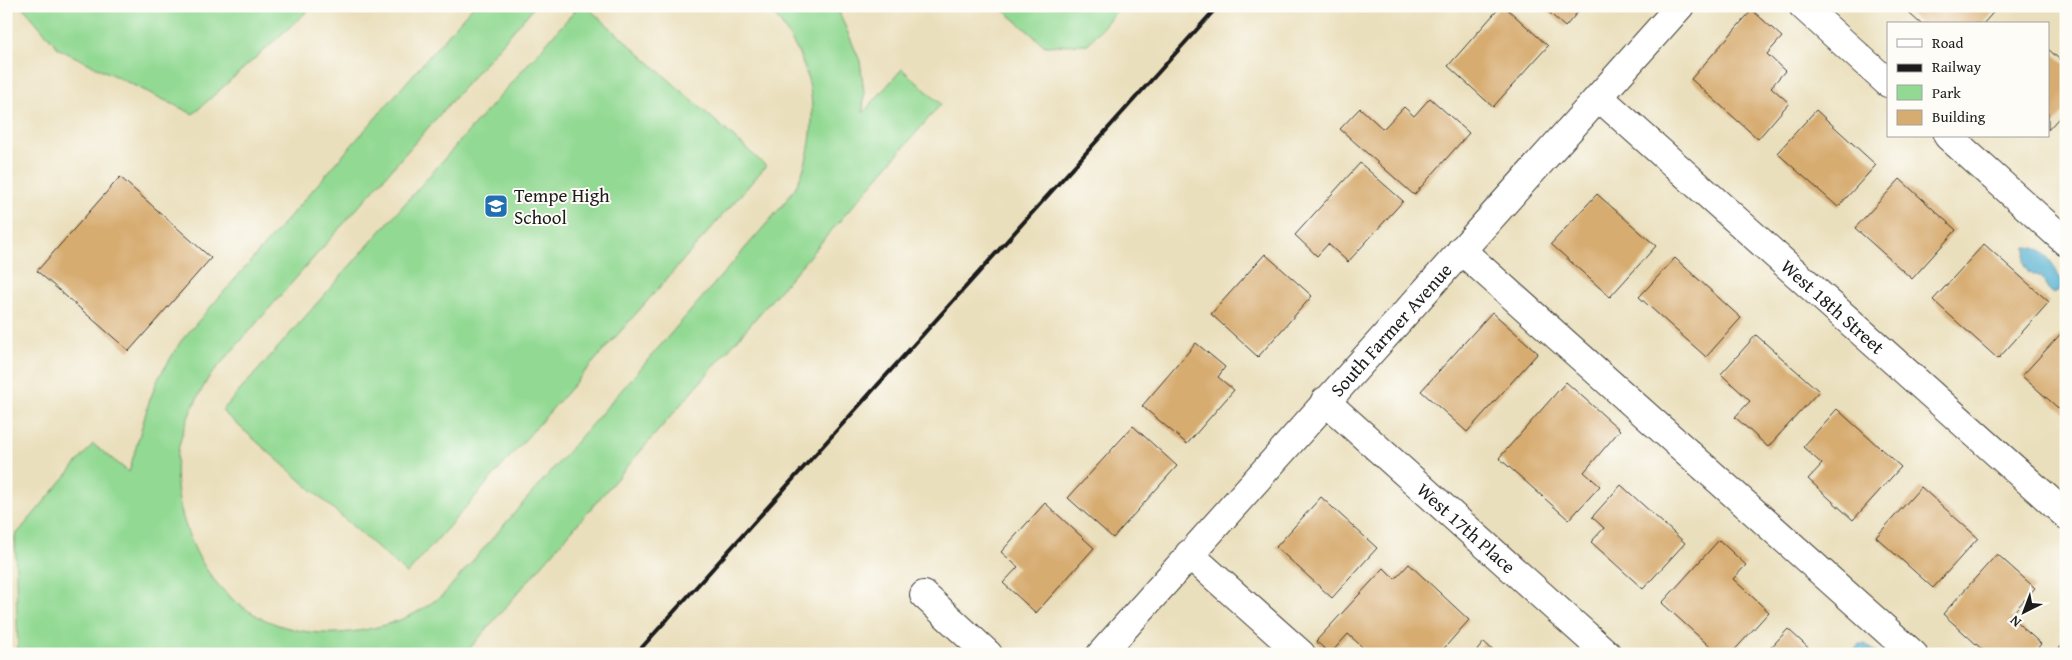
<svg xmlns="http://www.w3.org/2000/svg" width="2072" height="660" viewBox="0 0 2072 660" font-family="'Gentium Book Plus',serif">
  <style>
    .green { fill: #92d993; stroke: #577a58 }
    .water { fill: #53b0d1; stroke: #386676 }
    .building { fill: #d7ac71 }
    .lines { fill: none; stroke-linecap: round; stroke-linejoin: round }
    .minor-casing { stroke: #3b3934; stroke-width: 30 }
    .minor { stroke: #fff; stroke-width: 28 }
    .rail { stroke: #1c1c1c; stroke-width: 4 }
    .labels { text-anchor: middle; stroke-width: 4; stroke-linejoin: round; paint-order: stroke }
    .poi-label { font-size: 19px; fill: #1c1c1c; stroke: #fdfcf7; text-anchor: start }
    .street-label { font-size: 19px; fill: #1c1c1c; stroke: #fdfcf7 }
  </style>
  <rect width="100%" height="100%" fill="#fdfcf7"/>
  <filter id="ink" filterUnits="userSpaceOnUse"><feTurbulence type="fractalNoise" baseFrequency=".02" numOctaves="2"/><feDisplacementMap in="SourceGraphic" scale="10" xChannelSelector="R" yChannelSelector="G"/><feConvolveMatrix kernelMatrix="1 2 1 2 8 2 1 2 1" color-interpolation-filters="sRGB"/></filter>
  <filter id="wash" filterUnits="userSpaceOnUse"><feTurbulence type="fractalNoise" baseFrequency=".0096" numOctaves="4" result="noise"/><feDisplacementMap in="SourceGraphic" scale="20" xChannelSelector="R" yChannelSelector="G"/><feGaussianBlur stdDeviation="1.12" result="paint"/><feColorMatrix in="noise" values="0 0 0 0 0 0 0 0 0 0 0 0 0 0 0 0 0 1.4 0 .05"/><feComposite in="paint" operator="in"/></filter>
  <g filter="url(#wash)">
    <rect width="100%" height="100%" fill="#eadfbc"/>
    <g class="green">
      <polygon points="22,6 313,6 193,114 59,49"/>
      <path d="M473,6H535L209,377C195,401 181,428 177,457C174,487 181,518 193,545C230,628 316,650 397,621C413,616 429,605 443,595L782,206C786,200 791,194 795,188C812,159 817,108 807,76C800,50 784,27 768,6H835L839,12L860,61L864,92L863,113L902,69L941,104L465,654H18L15,536L93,444L129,472L149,402L158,379L181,341Z"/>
      <polygon points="579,6 586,6 766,166 407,574 222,411"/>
      <polygon points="999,6 1121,6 1088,44 1045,46"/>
    </g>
    <g class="water">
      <path d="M2026,247C2046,246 2057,270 2062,285L2059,291L2053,293L2048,290L2042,277L2028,272L2024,262Z"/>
      <polygon points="1859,644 1865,644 1879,654 1841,654 1855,650"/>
    </g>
    <g id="blocks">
      <g class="building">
        <polygon points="1501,6 1504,6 1548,46 1493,107 1448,66"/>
        <polygon points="1542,6 1583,6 1565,27"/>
        <polygon points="1901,6 1997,6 1998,7 1983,24 1921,24"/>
        <polygon points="1752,10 1782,37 1767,54 1785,71 1771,87 1789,103 1758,139 1691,79"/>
        <polygon points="2048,49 2066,65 2066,110 2048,130"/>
        <polygon points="1430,98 1469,133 1414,195 1340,129 1360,108 1383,129 1404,107 1414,116"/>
        <polygon points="1816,110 1876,165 1838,207 1777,153"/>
        <polygon points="1360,163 1403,201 1348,262 1328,244 1317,256 1295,235"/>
        <polygon points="120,177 211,258 129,351 37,271"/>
        <polygon points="1900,179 1956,230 1912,279 1855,228"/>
        <polygon points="1597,194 1656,246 1610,297 1551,244"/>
        <polygon points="1984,244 2049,302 1998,359 1933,300"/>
        <polygon points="1265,254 1312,296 1258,357 1211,314"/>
        <polygon points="1675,258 1741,318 1706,357 1639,297"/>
        <polygon points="1492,312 1538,353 1467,432 1421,391"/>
        <polygon points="2066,328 2066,415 2022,376"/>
        <polygon points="1756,335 1819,391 1768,447 1735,417 1750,401 1721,374"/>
        <polygon points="1196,343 1225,367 1218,377 1234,390 1187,444 1142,406"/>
        <polygon points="1566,382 1620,430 1584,472 1600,486 1569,520 1499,458"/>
        <polygon points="1837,409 1901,467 1853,520 1808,479 1822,464 1803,447"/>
        <polygon points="1133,426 1177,466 1113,538 1068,498"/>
        <polygon points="1621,485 1685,543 1643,589 1591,542 1604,528 1592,517"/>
        <polygon points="1921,487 1978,538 1933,588 1876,537"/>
        <polygon points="1321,497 1377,548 1332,598 1276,547"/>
        <polygon points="1045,503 1094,548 1036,613 1003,583 1018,567 1001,552"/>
        <polygon points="1719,540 1746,565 1733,579 1769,612 1731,654 1718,654 1662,603"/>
        <polygon points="1997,554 2035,588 2010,616 2041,644 2032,654 1987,654 1943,614"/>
        <polygon points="1409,564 1469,620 1439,654 1370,654 1348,634 1330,654 1316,641 1384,568 1395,579"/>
        <polygon points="1788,629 1815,654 1765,654"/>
        <polygon points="2066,641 2066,654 2054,654"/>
        <polygon points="1484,642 1497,654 1474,654"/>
      </g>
    </g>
  </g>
  <g filter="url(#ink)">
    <use href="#blocks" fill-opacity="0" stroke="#3b3934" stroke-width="1"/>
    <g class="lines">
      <g class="minor-casing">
        <g id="minor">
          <polyline points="1803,6 1888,83"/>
          <path id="s1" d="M1599,97L2066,515"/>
          <polyline points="1948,136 2066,242"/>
          <polyline points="1461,250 1913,654"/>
          <path id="s2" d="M1325,401L1607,654"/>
          <polyline points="1189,554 1301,654"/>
          <polyline points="924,595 988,654"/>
          <path id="s3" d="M1101,654L1680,6"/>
        </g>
      </g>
      <use href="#minor" class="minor"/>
      <polyline class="rail" points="636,654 1218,6"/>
    </g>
  </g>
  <defs>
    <g id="school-square" transform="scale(1.25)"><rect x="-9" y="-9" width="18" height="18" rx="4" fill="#1f6fb2" stroke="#fdfcf7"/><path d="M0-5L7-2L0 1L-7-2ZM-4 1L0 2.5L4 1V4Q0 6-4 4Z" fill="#fff"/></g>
  </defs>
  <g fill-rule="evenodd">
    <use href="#school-square" x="496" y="206"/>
  </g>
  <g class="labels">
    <g class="poi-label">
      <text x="514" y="202">Tempe High<tspan x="514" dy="22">School</tspan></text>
    </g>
    <g class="street-label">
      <text dy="7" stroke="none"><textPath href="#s1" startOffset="314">West 18th Street</textPath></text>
      <text dy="7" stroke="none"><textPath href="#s3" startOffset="435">South Farmer Avenue</textPath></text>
      <text dy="7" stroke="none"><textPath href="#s2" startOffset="190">West 17th Place</textPath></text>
    </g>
  </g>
  <rect width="2072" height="660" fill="none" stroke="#fdfcf7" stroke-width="25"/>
  <rect x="1887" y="22" width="162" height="115" fill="#fdfcf7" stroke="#a3a29f"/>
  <rect x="1897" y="39" width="25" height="8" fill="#ffffff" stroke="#a3a29f"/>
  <text x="1932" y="48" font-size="15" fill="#1c1c1c">Road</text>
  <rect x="1897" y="64" width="25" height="8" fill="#1c1c1c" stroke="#a3a29f"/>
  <text x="1932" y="72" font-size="15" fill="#1c1c1c">Railway</text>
  <rect x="1897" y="85" width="25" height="15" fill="#92d993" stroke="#a3a29f"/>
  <text x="1932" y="98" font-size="15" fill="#1c1c1c">Park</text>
  <rect x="1897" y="110" width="25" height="15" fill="#d7ac71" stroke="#a3a29f"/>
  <text x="1932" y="122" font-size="15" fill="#1c1c1c">Building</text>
  <g transform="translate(2024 612) rotate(222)" stroke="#fdfcf7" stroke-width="4" paint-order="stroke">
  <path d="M0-4L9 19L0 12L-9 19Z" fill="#1c1c1c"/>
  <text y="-8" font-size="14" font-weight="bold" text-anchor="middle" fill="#1c1c1c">N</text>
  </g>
</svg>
